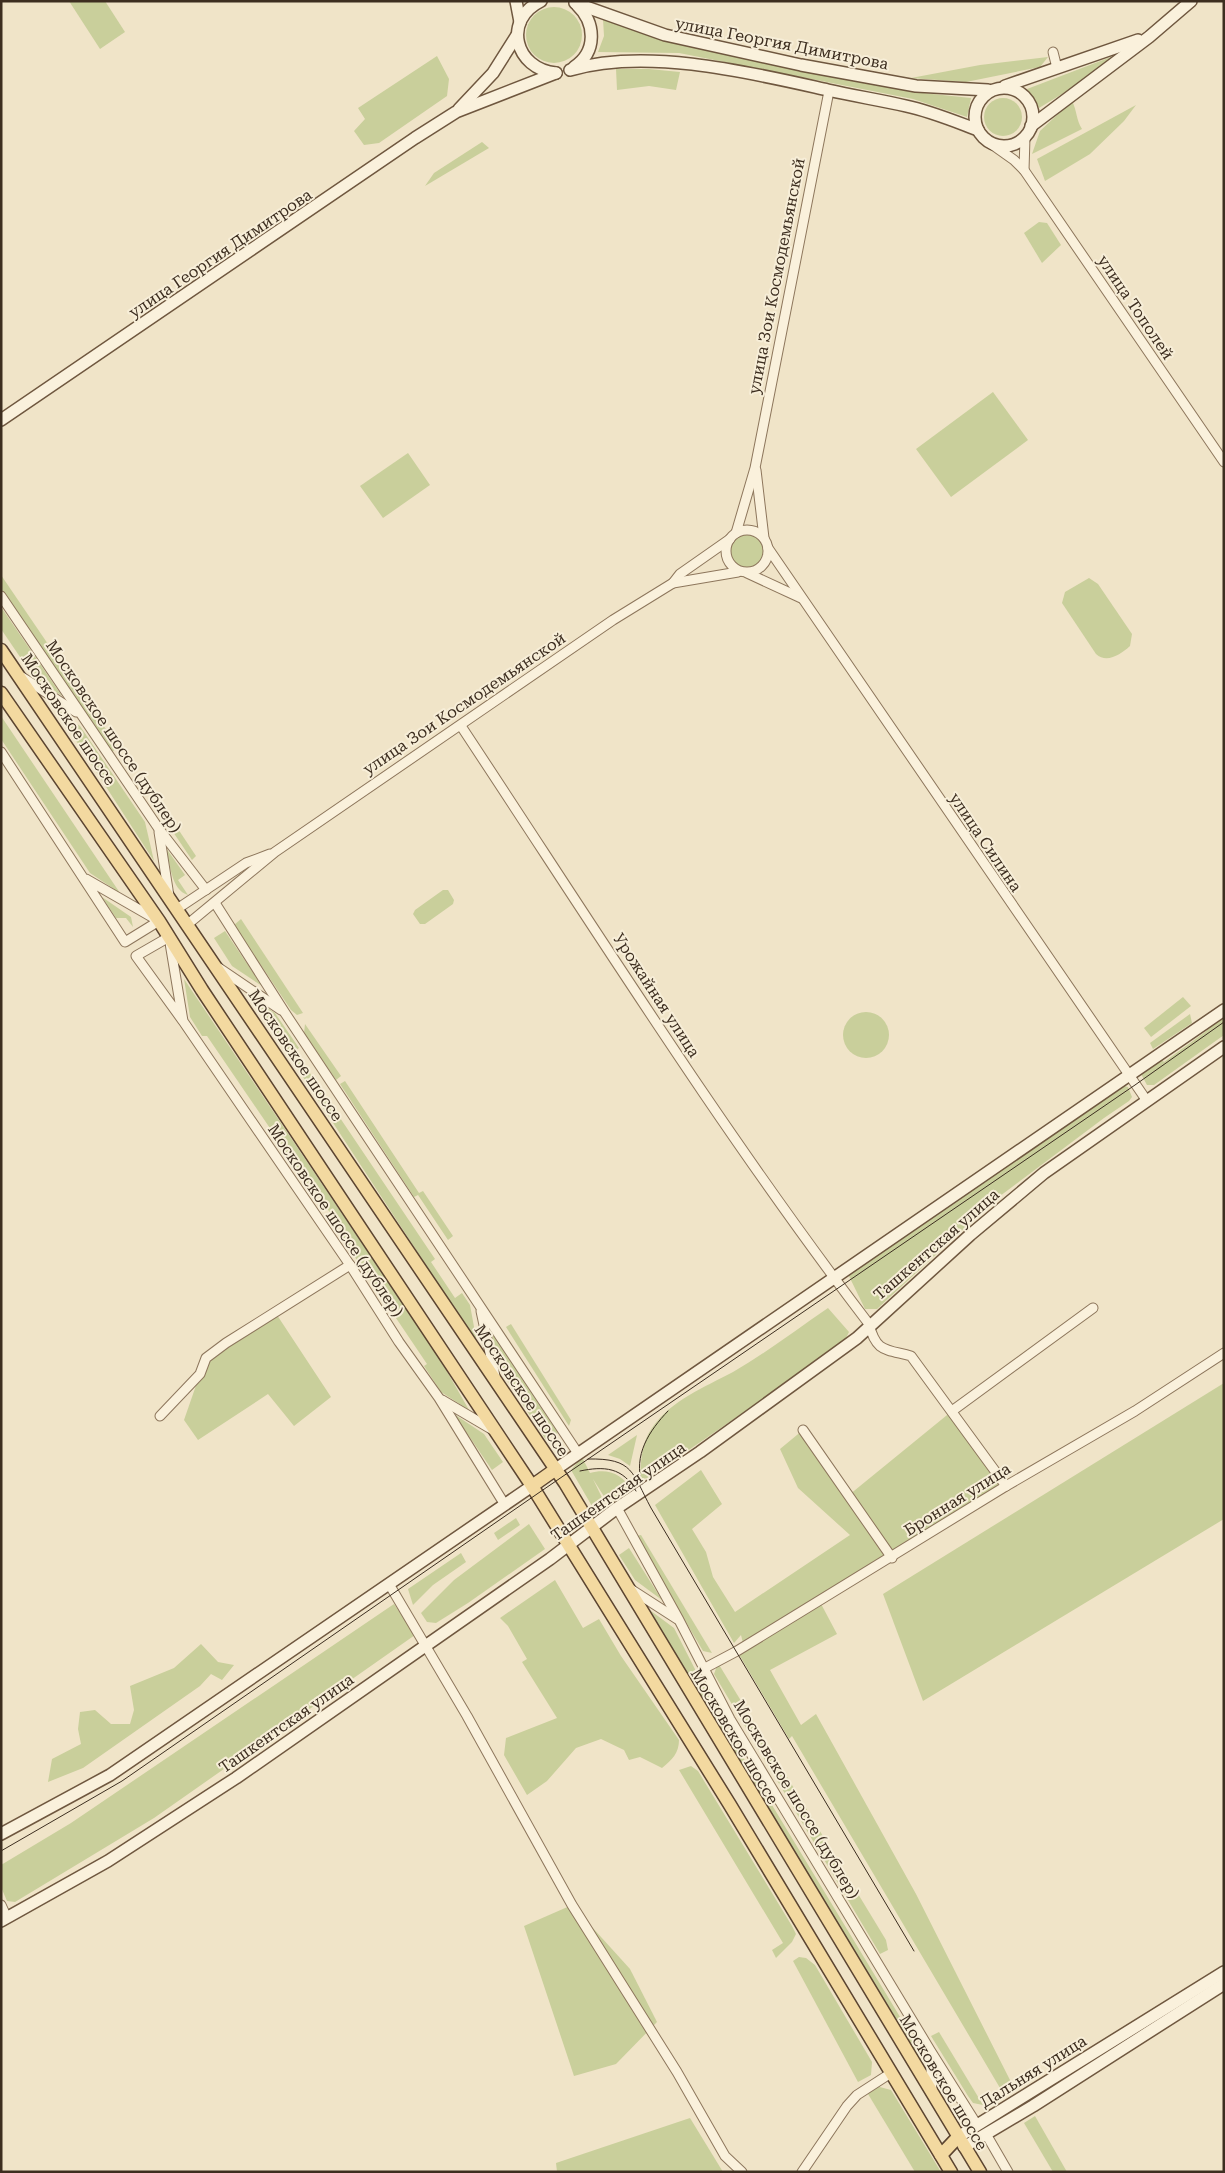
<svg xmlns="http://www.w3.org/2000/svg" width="1225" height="2173" viewBox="0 0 1225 2173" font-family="'Roboto Serif',serif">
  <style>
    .green { fill: #c9cf9b }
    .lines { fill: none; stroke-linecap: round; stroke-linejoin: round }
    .minor-casing { stroke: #8d765c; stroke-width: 11 }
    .secondary-casing { stroke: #6f573f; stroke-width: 14 }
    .primary-casing { stroke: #5b4430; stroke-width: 15 }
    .minor { stroke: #faf1dc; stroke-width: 9 }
    .secondary { stroke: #faf1dc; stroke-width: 11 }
    .primary { stroke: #f3d9a0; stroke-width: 12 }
    .tram { stroke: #3d2e20; stroke-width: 1 }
    .labels { text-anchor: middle; stroke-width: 4; stroke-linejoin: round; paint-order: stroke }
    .street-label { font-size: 16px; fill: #3d2e20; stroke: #f7eed8 }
  </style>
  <rect width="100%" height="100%" fill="#f0e4c8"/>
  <g class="green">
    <polygon points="69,1 105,1 125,32 100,49"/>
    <circle cx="554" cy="35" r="28"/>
    <polygon points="603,19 681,45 913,92 971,98 967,117 913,99 679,53 598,52 604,36"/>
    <polygon points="1124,52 1126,55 1039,108 1027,89"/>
    <polygon points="437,56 449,79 447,96 379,143 364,145 354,131 365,119 358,108"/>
    <polygon points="1048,57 1040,67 966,82 911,78 980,65"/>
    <polygon points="616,69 649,69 680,72 676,90 649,86 617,90"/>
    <circle cx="1003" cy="117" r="19"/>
    <path d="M1072,101C1077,110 1076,120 1082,129L1032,154L1040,131Z"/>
    <polygon points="1136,105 1124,121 1090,154 1045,181 1037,159"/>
    <polygon points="482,142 489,148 425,186 434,173"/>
    <polygon points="1039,222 1047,223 1061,245 1042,263 1024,233"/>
    <polygon points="993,392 1028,440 951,497 916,449"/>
    <polygon points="408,453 430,485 383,518 360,486"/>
    <circle cx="747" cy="551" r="17"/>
    <polygon points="1,575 118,747 112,752 1,588"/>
    <path d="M1089,578L1098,584L1132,634L1130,646C1121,654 1107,664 1096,654L1062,603L1065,592Z"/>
    <polygon points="1,607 62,696 33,676 1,629"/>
    <polygon points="55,708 80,726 145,822 154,861"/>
    <polygon points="1,716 120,893 90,873 1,739"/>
    <polygon points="174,823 196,856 192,860 169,826"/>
    <path d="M166,848L185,875L178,880L188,895C171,890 170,863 166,848Z"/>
    <polygon points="443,890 448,890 454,900 453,904 425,924 420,924 413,914 415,910"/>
    <polygon points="102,897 131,917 133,927 126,918 116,918"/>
    <polygon points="241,919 303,1013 297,1015 291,1010 234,925"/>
    <polygon points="225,931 262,986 232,966 214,938"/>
    <polygon points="184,979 441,1361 469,1410 441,1392 424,1366 427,1364 340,1235 343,1232 310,1183 308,1184 207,1036 202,1036 190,1017"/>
    <polygon points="250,996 275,1013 299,1048 295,1051 435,1259 431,1262 455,1298 462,1293 470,1305 477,1343"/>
    <polygon points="1183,997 1191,1006 1151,1037 1144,1028"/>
    <circle cx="866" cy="1035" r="23"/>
    <polygon points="1190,1014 1192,1023 1153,1049 1150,1043"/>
    <polygon points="1224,1014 1224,1035 1154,1085 1147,1085 1141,1074 1162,1060 1164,1062 1205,1032"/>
    <polygon points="305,1024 341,1076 336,1080 304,1033"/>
    <polygon points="345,1081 419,1193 423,1191 453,1236 448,1240 418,1195 414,1197 340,1084"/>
    <polygon points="1121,1085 1128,1087 1132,1097 1129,1101 1104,1118 996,1199 877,1309 865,1309 848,1274"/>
    <path d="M828,1308L849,1332L846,1338L795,1377L648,1478L640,1479C641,1462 641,1443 652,1428C671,1400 705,1387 733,1372C766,1353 797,1329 828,1308Z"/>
    <polygon points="275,1312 331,1397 294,1426 268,1394 198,1440 184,1420 200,1374 214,1352"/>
    <polygon points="511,1324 571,1420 569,1426 506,1327"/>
    <polygon points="491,1331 558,1433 546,1440 501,1371"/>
    <polygon points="1224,1383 1224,1519 923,1701 883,1594"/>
    <polygon points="952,1411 1006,1486 820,1602 837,1634 770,1670 801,1725 816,1714 916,1894 1011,2082 1000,2088 792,1736 789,1739 737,1651 744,1647 741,1635 734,1643 655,1505 701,1470 722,1504 692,1529 706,1552 713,1577 735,1612 850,1535 798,1488 780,1449 803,1430 849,1495"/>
    <polygon points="454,1414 484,1434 503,1462 492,1470"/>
    <polygon points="637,1435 630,1466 620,1459 608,1455"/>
    <path d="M582,1457L590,1473C608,1468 623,1474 632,1491L610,1506L593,1479L606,1506L596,1513L571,1470Z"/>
    <polygon points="516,1518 520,1525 498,1540 494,1533"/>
    <polygon points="529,1524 545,1549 468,1603 436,1623 427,1622 421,1613 454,1580"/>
    <polygon points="641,1535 712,1653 703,1651 635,1536"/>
    <polygon points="629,1548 662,1600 635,1580 619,1555"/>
    <polygon points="461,1553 466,1562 433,1585 413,1605 408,1589"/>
    <path d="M555,1580L583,1628L599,1619L621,1656L679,1740C679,1753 672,1760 662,1768L640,1757L629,1760L624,1750L601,1739L576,1748L547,1781L527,1795L504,1755L506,1738L557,1718L522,1662L527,1659L508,1626L500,1618Z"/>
    <polygon points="394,1604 415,1635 154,1818 15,1902 7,1901 1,1887 1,1865 71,1823"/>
    <polygon points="651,1611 674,1628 723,1724 917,2045 921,2060 661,1632"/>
    <polygon points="201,1644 218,1662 234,1665 222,1680 211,1674 200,1686 83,1768 48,1782 52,1759 81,1744 78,1729 80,1712 95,1710 111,1724 130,1724 134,1710 130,1686 174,1668"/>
    <polygon points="718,1663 886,1940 888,1950 880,1954 714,1674"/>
    <polygon points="691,1766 698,1771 792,1926 796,1934 792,1942 776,1958 772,1950 783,1943 679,1770"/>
    <polygon points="572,1905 630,1969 657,2022 616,2064 574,2076 524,1926"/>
    <polygon points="799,1957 806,1958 815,1965 872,2062 871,2075 858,2082 793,1961"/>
    <polygon points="939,2032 983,2105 973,2103 968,2096 931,2036"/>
    <polygon points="876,2086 891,2090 941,2172 915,2172 868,2094"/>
    <polygon points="1035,2116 1067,2172 1053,2172 1024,2123"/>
    <polygon points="690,2118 723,2172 557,2172 556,2163"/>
  </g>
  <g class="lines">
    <g class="minor-casing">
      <g id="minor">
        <polyline points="1053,52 1057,68"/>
        <polyline points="990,143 1014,160 1024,170 1224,462"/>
        <polyline points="1024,170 1025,137"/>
        <polyline points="756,470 764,538"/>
        <circle cx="747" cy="551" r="21"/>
        <polyline points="736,533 755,468 829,91"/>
        <polyline points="768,548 1147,1101"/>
        <polyline points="747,573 801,598"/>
        <polyline points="673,583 738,572"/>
        <polyline points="1,596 159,829 206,890"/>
        <polyline points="22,677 76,712"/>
        <path d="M461,726C594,927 723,1133 869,1324C876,1352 885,1349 911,1356L1006,1486"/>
        <polyline points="1,752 125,942 159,921 86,879"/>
        <polyline points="159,832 169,896"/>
        <polyline points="215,903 285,1013 577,1452"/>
        <polyline points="177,909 246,863 270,854"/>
        <polyline points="188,924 275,852 613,620 673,583 680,574 730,539"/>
        <polyline points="219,968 281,1010"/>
        <polyline points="183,1021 169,937 136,956 183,1021 350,1265 399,1342 439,1398 505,1505"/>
        <polyline points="481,1311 495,1376"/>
        <polyline points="442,1400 493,1430"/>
        <polyline points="952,1411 1093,1308"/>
        <polyline points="160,1416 200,1374 206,1358 226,1343 350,1265"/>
        <polyline points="803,1430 892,1558"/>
        <polyline points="617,1508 679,1620 730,1719 930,2050 977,2125"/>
        <polyline points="389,1584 467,1716 572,1905 677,2072 725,2156 742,2172"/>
        <polyline points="629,1588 677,1619"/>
        <polyline points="705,1668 737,1651 1006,1486 1135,1411 1224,1353"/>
        <polyline points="1,1905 7,1918"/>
        <polyline points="930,2051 932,2091"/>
        <polyline points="986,2134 1008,2172"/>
        <polyline points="802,2172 847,2106 857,2095 891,2073"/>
      </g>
    </g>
    <g class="secondary-casing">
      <g id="secondary">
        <polyline points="516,1 520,22"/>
        <path d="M541,1C502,20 515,69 556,73"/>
        <polyline points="575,3 665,35 801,65 916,86 988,90"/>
        <path d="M574,67C597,52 596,23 577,5"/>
        <path d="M570,70C647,47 752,73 828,90C854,96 880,100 906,106C930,111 954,121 978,130"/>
        <polyline points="1005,86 1138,40"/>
        <circle cx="1004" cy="117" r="29"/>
        <polyline points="459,109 493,73 517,35"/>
        <polyline points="1031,126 1149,37 1191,1"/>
        <polyline points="1,420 415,138 456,112 556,73"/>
        <polyline points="556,1469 1224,1010"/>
        <polyline points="1,1834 110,1775 532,1486"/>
        <polyline points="1,1921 108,1861 236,1778 550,1559 617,1508 700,1452 857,1338 970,1235 1044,1173 1224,1047"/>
        <polyline points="958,2137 1224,1972"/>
        <polyline points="964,2147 1033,2106 1224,1984"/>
      </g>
    </g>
    <g class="primary-casing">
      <g id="primary">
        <polyline points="1,650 565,1483 980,2172"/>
        <polyline points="1,693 159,921 202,990 532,1486 730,1805 951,2172"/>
        <polyline points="532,1486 556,1469"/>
        <polyline points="941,2155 958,2137"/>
      </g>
    </g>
    <use href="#minor" class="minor"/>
    <use href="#secondary" class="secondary"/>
    <use href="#primary" class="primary"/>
    <g class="tram">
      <path d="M588,1459C634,1458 632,1473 651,1508L914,1951"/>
      <path d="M580,1471C604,1466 623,1467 636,1491"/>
      <path d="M642,1484C633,1455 649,1431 668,1411"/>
      <polyline points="1,1851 122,1781 537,1494 1135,1085 1224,1022"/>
    </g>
  </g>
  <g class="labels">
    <g class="street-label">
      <text transform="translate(782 43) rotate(11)" y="6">улица Георгия Димитрова</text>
      <text transform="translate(220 253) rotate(-34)" y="6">улица Георгия Димитрова</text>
      <text transform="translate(776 276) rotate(-79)" y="6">улица Зои Космодемьянской</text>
      <text transform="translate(1136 307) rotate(56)" y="6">улица Тополей</text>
      <text transform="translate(464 703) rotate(-34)" y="6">улица Зои Космодемьянской</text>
      <text transform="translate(69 719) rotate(56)" y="6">Московское шоссе</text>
      <text transform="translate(114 736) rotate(56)" y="6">Московское шоссе (дублер)</text>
      <text transform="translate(986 842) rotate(56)" y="6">улица Силина</text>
      <text transform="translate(657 995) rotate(57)" y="6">Урожайная улица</text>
      <text transform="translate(296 1055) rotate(56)" y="6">Московское шоссе</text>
      <text transform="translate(336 1220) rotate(56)" y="6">Московское шоссе (дублер)</text>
      <text transform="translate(936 1244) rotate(-41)" y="6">Ташкентская улица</text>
      <text transform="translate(522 1390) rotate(56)" y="6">Московское шоссе</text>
      <text transform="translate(618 1491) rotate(-35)" y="6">Ташкентская улица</text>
      <text transform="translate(957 1499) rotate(-32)" y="6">Бронная улица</text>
      <text transform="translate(286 1723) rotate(-35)" y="6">Ташкентская улица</text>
      <text transform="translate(735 1736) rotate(59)" y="6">Московское шоссе</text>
      <text transform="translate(797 1799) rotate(59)" y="6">Московское шоссе (дублер)</text>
      <text transform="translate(1033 2071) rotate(-32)" y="6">Дальняя улица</text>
      <text transform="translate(944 2082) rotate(59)" y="6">Московское шоссе</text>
    </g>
  </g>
  <rect width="1225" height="2173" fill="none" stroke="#3d2e20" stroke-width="5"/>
</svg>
